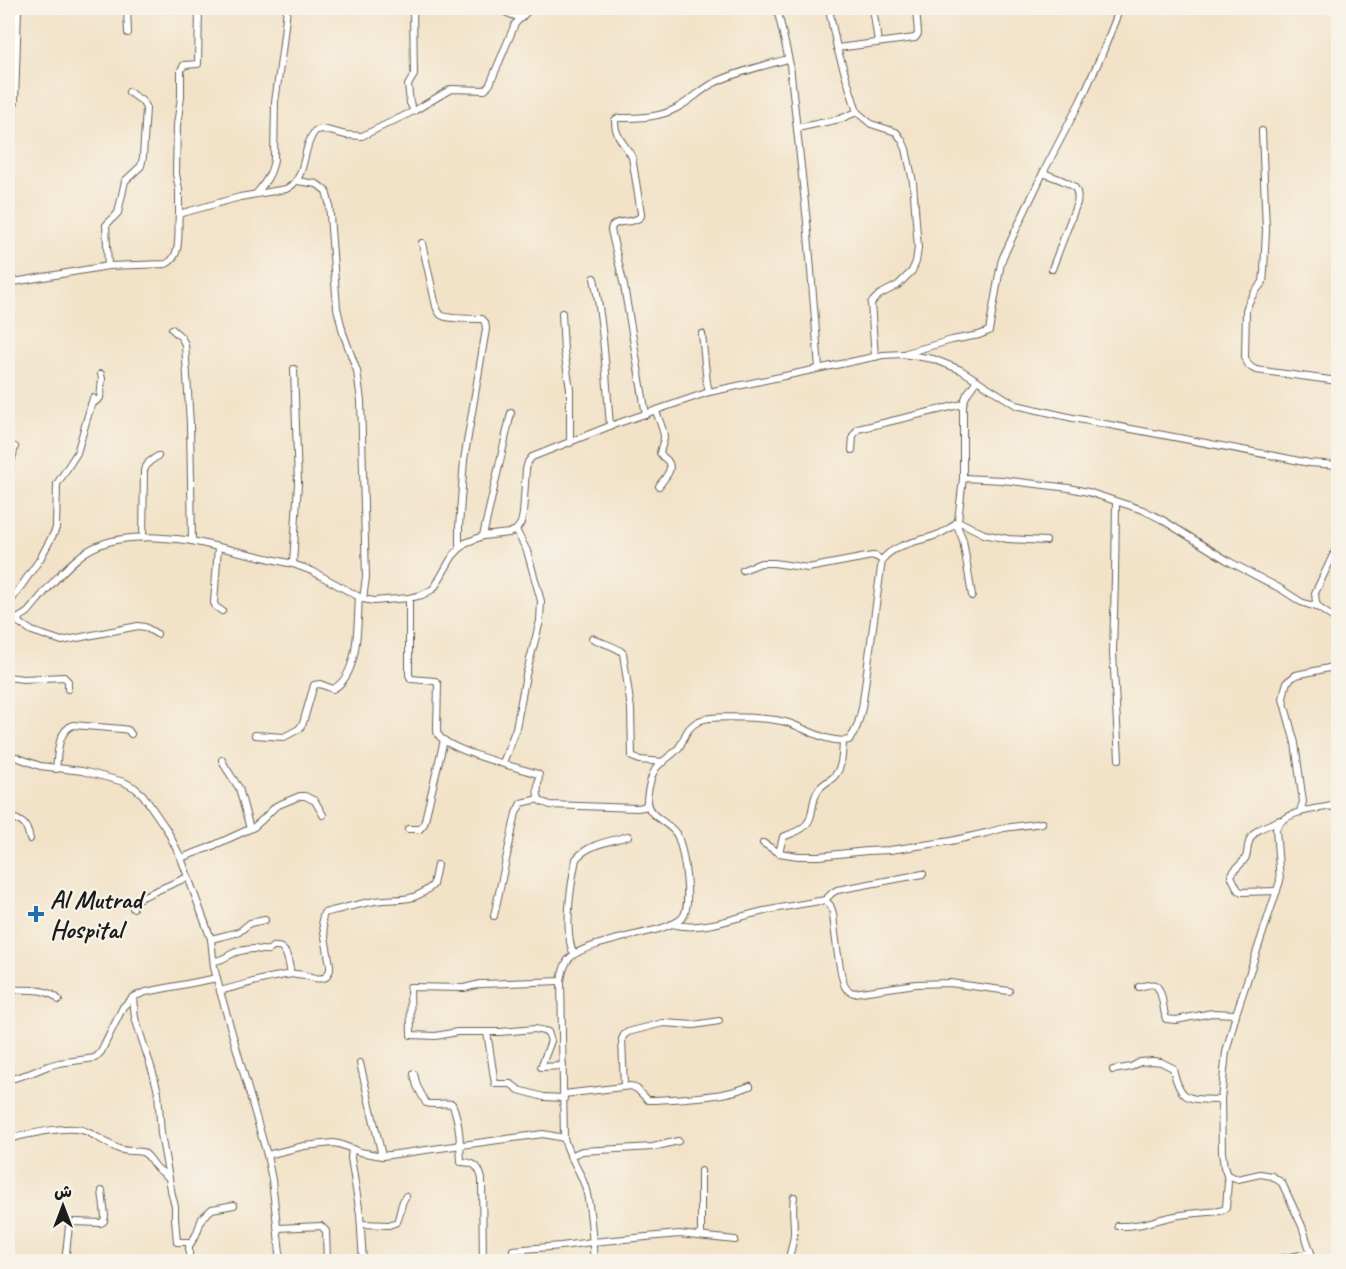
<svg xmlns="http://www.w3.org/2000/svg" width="1346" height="1269" viewBox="0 0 1346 1269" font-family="Caveat,'Playpen Sans Arabic',sans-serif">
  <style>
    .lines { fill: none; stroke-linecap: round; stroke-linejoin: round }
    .minor-casing { stroke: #676158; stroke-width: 8 }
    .minor { stroke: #fff; stroke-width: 6 }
    .poi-dot { fill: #1f6fb2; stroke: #f7f3e8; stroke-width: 2 }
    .labels { text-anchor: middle; stroke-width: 4.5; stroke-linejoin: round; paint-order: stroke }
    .poi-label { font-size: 26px; font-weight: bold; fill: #1c1c1c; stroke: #f7f3e8; text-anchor: start }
  </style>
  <rect width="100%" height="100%" fill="#f7f3e8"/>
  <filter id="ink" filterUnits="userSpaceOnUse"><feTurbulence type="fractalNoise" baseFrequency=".0167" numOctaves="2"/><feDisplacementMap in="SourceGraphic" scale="12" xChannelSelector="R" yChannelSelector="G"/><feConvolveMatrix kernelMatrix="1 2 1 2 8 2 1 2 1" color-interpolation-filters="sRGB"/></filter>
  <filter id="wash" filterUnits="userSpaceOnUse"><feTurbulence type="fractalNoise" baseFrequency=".008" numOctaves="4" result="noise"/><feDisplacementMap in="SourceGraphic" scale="24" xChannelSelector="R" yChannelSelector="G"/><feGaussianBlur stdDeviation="1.35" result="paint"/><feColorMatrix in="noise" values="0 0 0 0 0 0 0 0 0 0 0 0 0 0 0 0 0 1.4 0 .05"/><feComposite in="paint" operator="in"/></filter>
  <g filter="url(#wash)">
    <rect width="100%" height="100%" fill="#f2e2c7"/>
  </g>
  <g filter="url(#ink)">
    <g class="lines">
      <g class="minor-casing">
        <g id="minor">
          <polyline points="127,8 128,33"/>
          <polyline points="413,8 414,75 408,85 410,103 414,111"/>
          <polyline points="496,8 512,15 521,18"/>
          <polyline points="777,8 790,65 807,222 819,368"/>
          <polyline points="836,8 830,10 830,14 837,48"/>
          <polyline points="873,8 878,42"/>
          <polyline points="15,102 18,8"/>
          <polyline points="797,128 840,119 857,112"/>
          <path d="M1262,131L1266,230L1264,271L1263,282L1254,293L1249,302L1246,310L1245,357C1247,364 1249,367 1256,370L1338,381"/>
          <path d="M1043,173C1051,176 1070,182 1075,188C1078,192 1078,198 1077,203L1052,269"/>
          <polyline points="297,181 317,184 326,191 329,202 337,308 343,333 357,371 361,401 366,577 363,599"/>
          <path d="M256,194C265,183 272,174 274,159L275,102L282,52L287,8"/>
          <polyline points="179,214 179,189 176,174 177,125 181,97 181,70 184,65 198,64 199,8"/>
          <path d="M422,243L436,306C437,309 439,313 441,315C448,320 472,318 482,319L485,322L486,329L464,460L459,527V549"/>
          <polyline points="108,266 106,225 118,213 125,181 141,166 143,157 146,108 142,101 129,92"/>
          <path d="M594,278C604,327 606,377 610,426"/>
          <path d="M8,283L108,266L166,264C183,256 177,230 179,214L240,197L286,189C308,179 301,148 315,131L321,129L326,130L346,135L362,136L414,111L451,89L485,90L490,84L515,24L531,8"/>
          <polyline points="562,313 564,351 570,389 570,443"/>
          <polyline points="172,329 181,337 185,344 190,424 192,541"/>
          <polyline points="702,334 707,383 709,392"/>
          <polyline points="906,353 952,340 979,335 989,331 1001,263 1003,257 1043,173 1081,100 1102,54 1120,8"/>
          <polyline points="875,357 871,303 879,295 898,285 912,271 916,262 918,248 913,182 906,149 902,140 896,132 871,124 857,112 837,48 915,38 918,34 916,8"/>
          <polyline points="91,405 100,398 102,379 101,374"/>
          <path d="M656,411C658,418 664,430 664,437C664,442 661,447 660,453C662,456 664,458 667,460C675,470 664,478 659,486"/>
          <path d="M646,415L624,286L611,230L612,226C620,218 633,225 641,216V213L632,157C625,144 614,136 615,120L618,118C638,118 659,118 677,108C690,101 700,91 712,84C733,73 765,65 788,59"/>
          <polyline points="852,450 853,436 858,429 963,404"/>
          <polyline points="8,474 15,447"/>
          <polyline points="963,478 1002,480 1069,488 1088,492 1143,510 1161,519 1230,562 1281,589 1301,602 1319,608"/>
          <polyline points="1116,502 1115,577 1113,653 1119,759"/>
          <polyline points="958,521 984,534 1008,539 1046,541"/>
          <polyline points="956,523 963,540 972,596"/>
          <polyline points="483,536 511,413"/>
          <polyline points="143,538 144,470 149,462 158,456"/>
          <polyline points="1338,545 1315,593 1316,603 1319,608 1338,621"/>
          <polyline points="218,547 214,603 216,607 222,611"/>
          <polyline points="293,564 298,483 294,369"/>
          <polyline points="743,570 761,563 774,563 808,568 872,556 875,556 882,560"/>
          <path d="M409,598V675L411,679L435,681L438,684L437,728C437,733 437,733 440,737C455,752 515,767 538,774L539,775C539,782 535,795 540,801C541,802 549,804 550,805L637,808L644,807L647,803"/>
          <polyline points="8,605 40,559 54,533 56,528 57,484 77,453 93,398"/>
          <path d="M8,620C16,620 21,617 28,612C44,593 60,572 79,557C109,532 156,536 192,541L293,564L312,571L363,599L374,601L409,598L422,595L433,589L436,585L452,557L465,543L483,536L509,533L516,530L521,523L523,514L526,469L528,462L532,457L610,426L709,392L883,355L903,354L933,359L961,370L1016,405L1073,418L1280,457L1309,463L1338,465"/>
          <polyline points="15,620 32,631 62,641 138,626 145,627 157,634"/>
          <path d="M592,638C602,644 615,645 623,653L631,709L632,757L640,760L664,762"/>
          <polyline points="8,677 23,679 64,677 68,681 68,689"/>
          <path d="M255,735L284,737L299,729L303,723L314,685L320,684L333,689C360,675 357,623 359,597"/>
          <polyline points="8,754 40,766 82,771 124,782 135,788 143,795 167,830 181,858 211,939 214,967 220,991 267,1155 272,1180 281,1262"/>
          <polyline points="222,760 226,768 239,788 250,829"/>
          <polyline points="503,763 516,728 526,675 540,621 541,601 527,551 516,530"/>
          <path d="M56,769C58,754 57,732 73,725L122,729L128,730L131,734"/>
          <polyline points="1300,811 1303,802 1295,743 1283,699 1285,689 1287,682 1296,675 1338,666"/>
          <path d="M8,816C23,822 26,822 30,839"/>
          <polyline points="408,829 420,829 424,824 444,740"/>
          <polyline points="763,843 779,853 798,856 819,856 867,851 890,850 951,841 986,833 1004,828 1042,823"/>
          <path d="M779,853L783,837C795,832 808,829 811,815C813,807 813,800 817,792C820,786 825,783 830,780C843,771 842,755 843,742"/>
          <polyline points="181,858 208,848 254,827 263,819 276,806 300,796 305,796 315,801 323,815"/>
          <path d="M1277,891L1242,892L1238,890L1231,876C1234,868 1242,865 1246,857C1248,852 1247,847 1249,842C1253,829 1269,825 1280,820"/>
          <path d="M825,900L830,905L833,913C834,926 840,981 846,988C848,991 851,992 854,993L916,984L950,983L1009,991"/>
          <polyline points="133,908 132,904 135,900 188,877"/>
          <polyline points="494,916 516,813 521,803 539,799"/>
          <path d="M672,924C701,932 732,918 760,912C781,907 803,904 825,900L832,893L837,890L923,874"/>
          <polyline points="211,939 239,932 250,923 265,920"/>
          <path d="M576,953L572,950C564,925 571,884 576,859C588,844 611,841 628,836"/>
          <path d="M214,961C226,960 229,953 240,951C244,950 249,949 254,949C258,949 264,951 268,950C275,948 269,946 277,947C288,947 289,966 291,974"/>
          <polyline points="561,981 480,984 464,988 410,987 411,1035 436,1036 457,1032 500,1032 535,1029 548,1032 551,1041 541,1067 563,1066"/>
          <path d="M1139,987C1144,986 1151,983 1155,985C1163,989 1163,1011 1166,1019L1176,1020L1212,1013L1236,1014"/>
          <path d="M8,990C24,990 48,987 59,1000"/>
          <path d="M220,991C244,985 269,976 294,974C307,973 315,982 326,977L330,970V965L322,920L324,913C340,909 359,904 375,901C400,897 412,904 433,885L437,865"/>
          <polyline points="133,997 135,1018 153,1073 158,1092 161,1134 172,1195 175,1206 175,1218 177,1242 191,1242"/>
          <polyline points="487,1032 495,1084 511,1084 519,1090 544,1097 564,1098"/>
          <polyline points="360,1063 382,1156"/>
          <path d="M1113,1070L1131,1067L1140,1062L1153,1061L1161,1062L1173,1068C1180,1103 1190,1099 1221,1100"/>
          <path d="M414,1074L417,1086L426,1103C436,1106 442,1102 452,1104C460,1121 460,1143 461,1162C474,1162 479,1166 482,1179L483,1262"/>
          <polyline points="8,1080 31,1073 48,1066 59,1063 95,1058 101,1052 123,1007 133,997 146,992 217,978"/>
          <polyline points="624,1086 622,1039 624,1035 628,1032 663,1023 694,1025 719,1021"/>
          <path d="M564,1094L631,1086L637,1089L648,1100C661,1100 673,1099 686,1098C709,1096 728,1095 750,1086"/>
          <path d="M8,1139C26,1135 64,1125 82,1130C95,1134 106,1144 119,1149C127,1152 134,1150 142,1152C150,1155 152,1164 158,1169C162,1172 165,1174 169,1178"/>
          <polyline points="352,1149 351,1158 360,1214 363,1262"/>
          <polyline points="267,1155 304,1146 333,1143 339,1144 360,1152 382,1156 543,1134 564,1138"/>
          <polyline points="570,1156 582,1151 653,1147 678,1141"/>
          <polyline points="1227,1175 1238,1179 1260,1174 1272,1176 1282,1183 1302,1226 1314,1262"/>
          <path d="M361,1224L389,1225L397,1222C401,1213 400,1203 406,1196"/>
          <path d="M1118,1226C1135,1227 1149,1222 1166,1218C1183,1213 1202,1213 1219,1211L1223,1210L1226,1208L1228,1182L1227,1175L1224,1167L1222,1152L1221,1100L1226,1052L1236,1014L1280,881L1276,829C1283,810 1320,809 1338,805"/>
          <polyline points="278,1228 321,1226 326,1231 327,1262"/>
          <polyline points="701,1236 701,1171"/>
          <polyline points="65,1262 69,1226 71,1223 75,1222 101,1223 104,1221 105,1216 102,1191"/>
          <polyline points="189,1262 189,1246 196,1235 202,1218 212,1209 234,1205"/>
          <polyline points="514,1262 513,1250 561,1246 592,1242 679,1234 735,1240"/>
          <path d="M594,1262C592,1238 592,1213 586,1190C582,1172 568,1157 564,1138L561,981C562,974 564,966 568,960C579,944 641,935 662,928C668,926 677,923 682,918C693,907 684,848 677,835C670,822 649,818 647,802C647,794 651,773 657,767C664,759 674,755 680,746C686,735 686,728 699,721C711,714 774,718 789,723C806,729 830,744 849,740C857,731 859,720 862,708L882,560C893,545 916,542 934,536C943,533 951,528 958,521L963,478V404L967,394L977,380"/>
          <path d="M788,1262C790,1252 794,1242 794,1232C794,1220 792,1209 794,1197"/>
          <polyline points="1265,1262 1311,1253"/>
        </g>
      </g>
      <use href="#minor" class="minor"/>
    </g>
  </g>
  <path class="poi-dot" d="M33 905h6v6h6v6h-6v6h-6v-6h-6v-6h6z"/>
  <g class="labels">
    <g class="poi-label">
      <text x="50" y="908">Al Mutrad<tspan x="50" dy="30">Hospital</tspan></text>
    </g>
  </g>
  <rect width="1346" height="1269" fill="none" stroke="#f7f3e8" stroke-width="30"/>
  <g transform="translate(63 1206)" stroke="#f7f3e8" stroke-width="4.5" paint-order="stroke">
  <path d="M0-4.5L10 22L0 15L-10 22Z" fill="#1c1c1c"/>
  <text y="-9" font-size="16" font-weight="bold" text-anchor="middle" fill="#1c1c1c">ش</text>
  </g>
</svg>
